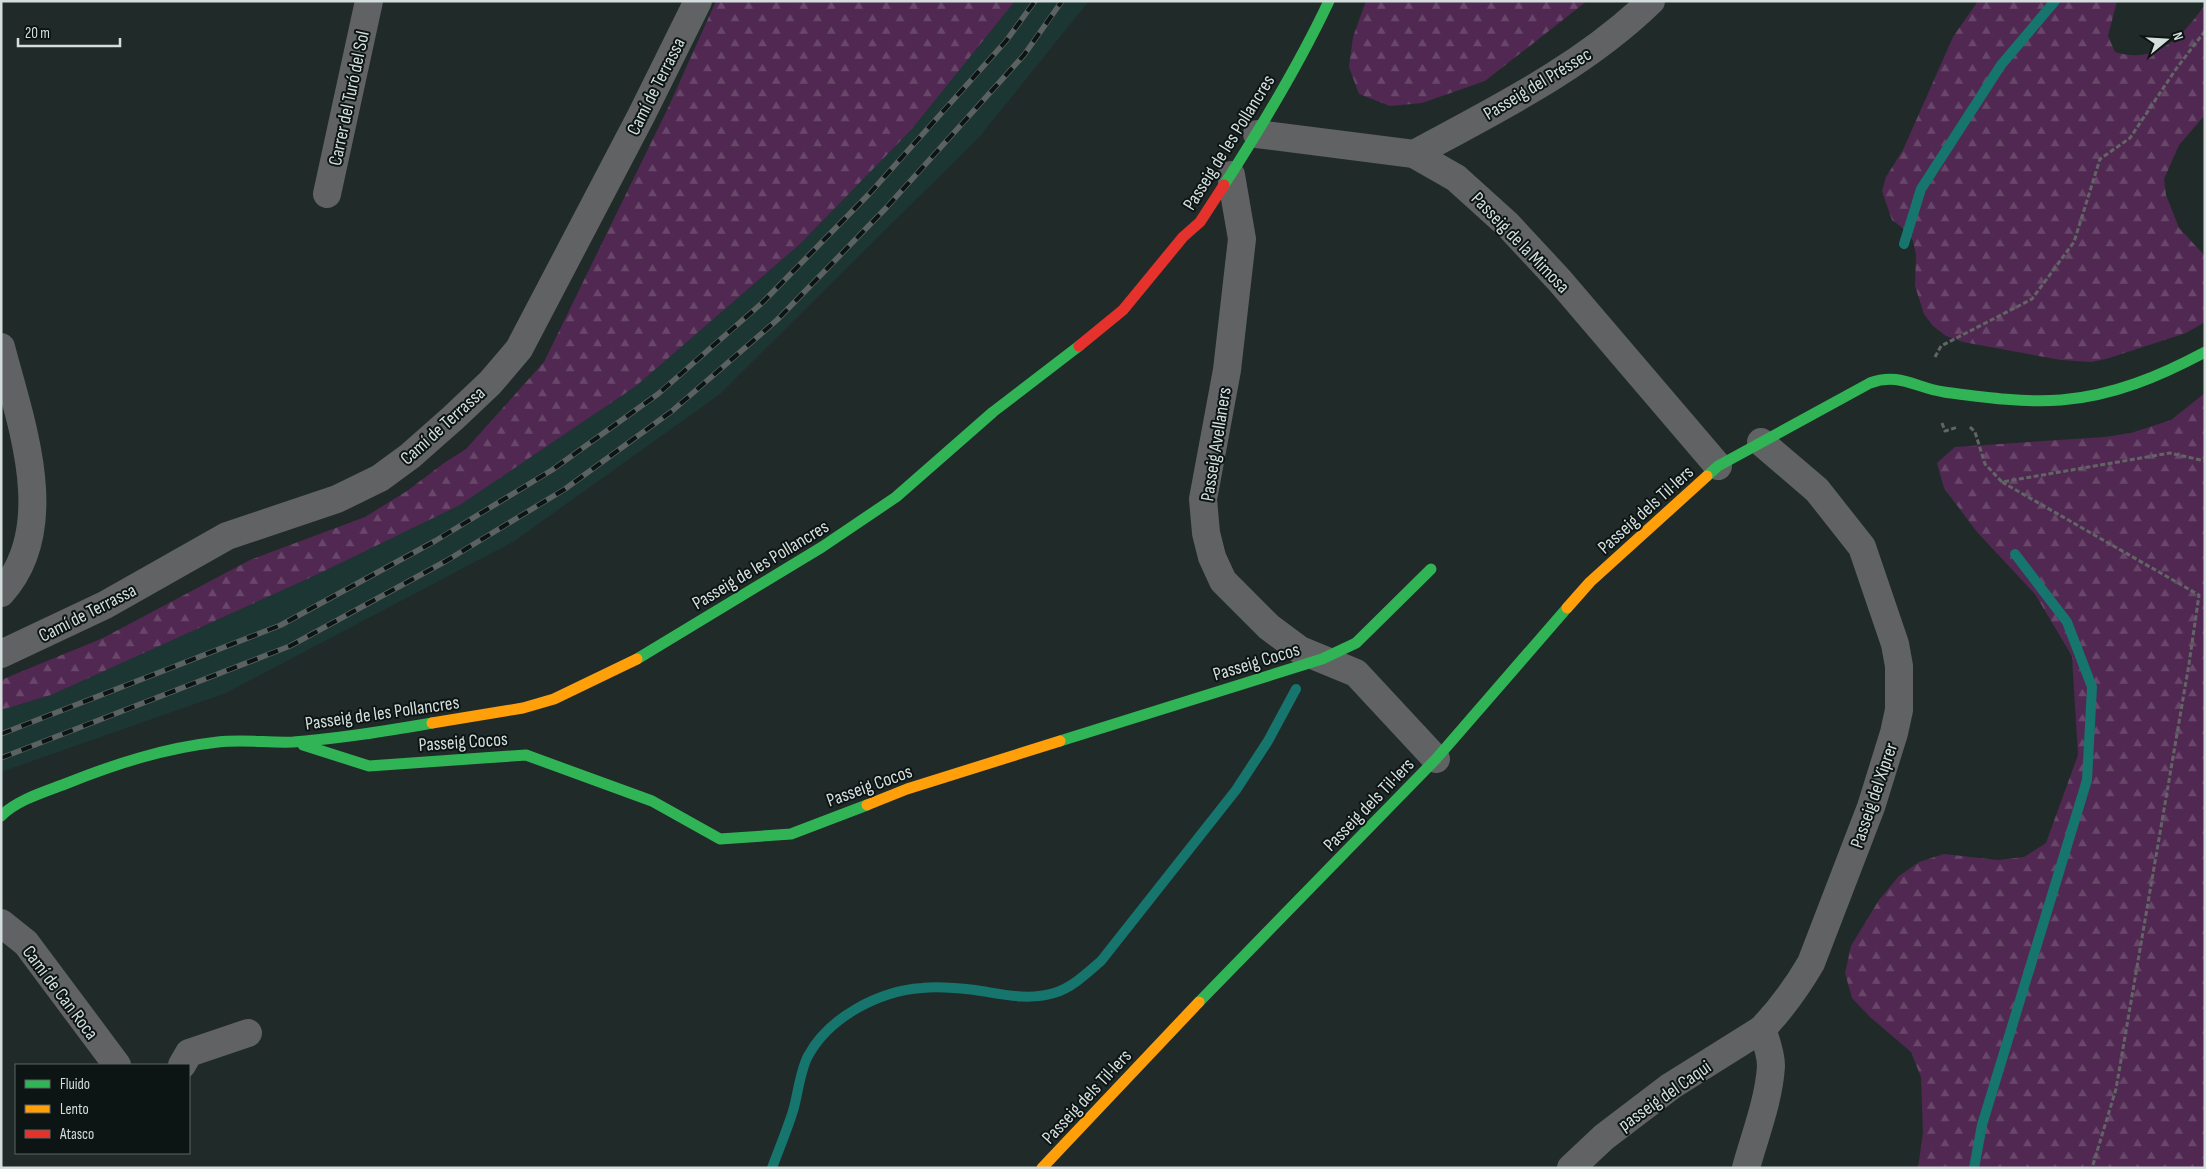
<svg xmlns="http://www.w3.org/2000/svg" width="2206" height="1169" viewBox="0 0 2206 1169" font-family="'Sofia Sans Condensed',sans-serif">
  <style>
    .built { fill: #1c3633 }
    .forest { fill: url(#forest-firs) }
    .lines { fill: none; stroke-linecap: round; stroke-linejoin: round }
    .stream { stroke: #16756c; stroke-width: 10 }
    .path { stroke: #626565; stroke-width: 3; stroke-dasharray: 5 2.5; stroke-linecap: butt }
    .street { stroke: #616264; stroke-width: 28 }
    .fast { stroke: #30b455; stroke-width: 11 }
    .slow { stroke: #ff9f0a; stroke-width: 11 }
    .jam { stroke: #e5322d; stroke-width: 11 }
    .rail-casing { stroke: #5c6262; stroke-width: 5.5 }
    .rail { stroke: #0d1514; stroke-width: 4; stroke-dasharray: 11; stroke-linecap: butt }
    .labels { text-anchor: middle; stroke-width: 4; stroke-linejoin: round; paint-order: stroke }
    .street-label { font-size: 19px; fill: #d3dedd; stroke: #0d1514 }
  </style>
  <defs>
    <pattern id="forest-firs" width="22" height="20" patternUnits="userSpaceOnUse" patternTransform="scale(1.25)"><rect width="22" height="20" fill="#512852"/><path d="M5 1l3.5 6h-7zM16 11l3.5 6h-7z" fill="#69476a"/></pattern>
  </defs>
  <rect width="100%" height="100%" fill="#202b29"/>
  <polygon class="built" points="1015,1 1089,1 981,135 720,394 513,542 226,693 1,772 1,710 51,695 316,575 460,505 636,386 799,245 911,130"/>
  <g class="forest">
    <polygon points="716,1 1015,1 911,130 799,245 636,386 460,505 316,575 51,695 1,710 1,680 103,638 250,560 365,517 407,491 444,463 466,449 544,362 668,108"/>
    <polygon points="1366,1 1587,1 1485,81 1422,103 1390,106 1359,94 1349,67 1353,37"/>
    <path d="M1978,1H2117L2108,36L2115,52C2158,65 2182,36 2205,5V115L2179,145L2164,179L2166,195L2179,228L2205,256V322L2186,333L2106,359L2091,362L2061,360L1963,342L1946,336L1933,326L1924,314L1915,286L1916,255L1913,241L1904,229L1892,220L1882,191L1886,177L1903,150L1953,37Z"/>
    <polygon points="2205,393 2205,1168 1918,1168 1923,1133 1921,1077 1911,1052 1870,1017 1852,998 1845,973 1851,946 1879,900 1899,876 1919,862 1944,854 1998,860 2024,857 2046,843 2078,755 2072,656 2035,594 1977,532 1944,488 1937,463 1955,447 2105,437 2131,433 2171,420"/>
  </g>
  <g class="lines">
    <g class="stream">
      <polyline points="1904,244 1921,189 2001,65 2055,1"/>
      <path d="M772,1168C779,1149 787,1130 793,1111C798,1094 800,1071 808,1056C829,1017 879,991 922,988C939,986 958,988 975,990C1002,994 1027,1001 1054,993C1072,988 1087,973 1101,961L1236,790L1268,741L1296,689"/>
      <polyline points="1974,1168 1982,1125 2087,780 2092,687 2067,622 2015,554"/>
    </g>
    <g class="path">
      <polyline points="1935,357 1941,346 2032,299 2074,242 2100,159 2130,138 2176,69 2205,31"/>
      <polyline points="1942,423 1945,431 1958,427"/>
      <polyline points="1970,427 1975,432 1985,464 2002,482 2170,453 2205,461"/>
      <polyline points="2002,482 2199,595 2189,664 2116,1089 2092,1168"/>
    </g>
    <g class="street">
      <polyline points="1257,134 1414,154 1456,178 1508,225 1560,281 1718,466"/>
      <path d="M1414,154C1497,109 1583,67 1651,1"/>
      <polyline points="1231,175 1242,239 1227,370 1203,499 1206,533 1212,557 1223,581 1269,627 1300,650 1356,673 1436,759"/>
      <polyline points="327,194 369,1"/>
      <path d="M1,347C20,421 61,527 1,593"/>
      <polyline points="1,654 105,605 227,536 337,499 380,478 410,456 453,418 490,383 519,349 641,116 698,1"/>
      <polyline points="1,923 26,943 117,1065"/>
      <polyline points="182,1065 189,1053 248,1033"/>
      <polyline points="1571,1168 1604,1137 1671,1086 1762,1029"/>
      <path d="M1746,1168C1755,1135 1769,1100 1771,1066C1771,1053 1766,1041 1762,1029C1782,1008 1797,987 1811,963L1871,807L1894,733L1899,710V666L1895,644L1862,547L1817,490L1761,442"/>
    </g>
    <g class="fast">
      <path d="M1224,185C1262,126 1299,65 1329,1"/>
      <path d="M1707,476L1718,466L1870,383C1899,372 1916,388 1944,392C1982,397 2023,403 2061,400C2113,396 2160,376 2205,352"/>
      <polyline points="637,659 822,547 896,497 993,412 1079,346"/>
      <polyline points="1060,741 1322,659 1356,643 1431,569"/>
      <polyline points="303,745 369,766 526,755 652,801 720,839 791,834 867,805"/>
      <path d="M1,816C17,800 44,792 65,784C115,764 164,748 218,742C243,739 268,743 293,742C339,739 386,731 432,723"/>
      <polyline points="1199,1002 1436,759 1567,608"/>
    </g>
    <g class="slow">
      <polyline points="1567,608 1590,582 1707,476"/>
      <polyline points="432,723 523,708 554,699 637,659"/>
      <polyline points="867,805 907,789 1060,741"/>
      <polyline points="1042,1168 1199,1002"/>
    </g>
    <polyline class="jam" points="1079,346 1123,310 1183,237 1200,222 1224,185"/>
    <g class="rail-casing">
      <g id="rail">
        <polyline points="1,734 281,625 435,541 552,470 658,394 762,303 870,193 1006,41 1035,1"/>
        <polyline points="1,758 290,646 446,561 565,489 672,411 777,320 886,208 1024,55 1062,1"/>
      </g>
    </g>
    <use href="#rail" class="rail"/>
  </g>
  <g class="labels">
    <g class="street-label">
      <text transform="translate(1537 83) rotate(-31)" y="7">Passeig del Préssec</text>
      <text transform="translate(655 86) rotate(-63)" y="7">Camí de Terrassa</text>
      <text transform="translate(348 98) rotate(-78)" y="7">Carrer del Turó del Sol</text>
      <text transform="translate(1228 142) rotate(-58)" y="7">Passeig de les Pollancres</text>
      <text transform="translate(1521 242) rotate(46)" y="7">Passeig de la Mimosa</text>
      <text transform="translate(442 425) rotate(-42)" y="7">Camí de Terrassa</text>
      <text transform="translate(1215 444) rotate(-81)" y="7">Passeig Avellaners</text>
      <text transform="translate(1645 509) rotate(-42)" y="7">Passeig dels Til·lers</text>
      <text transform="translate(760 564) rotate(-31)" y="7">Passeig de les Pollancres</text>
      <text transform="translate(87 612) rotate(-27)" y="7">Camí de Terrassa</text>
      <text transform="translate(1256 661) rotate(-17)" y="7">Passeig Cocos</text>
      <text transform="translate(382 712) rotate(-8)" y="7">Passeig de les Pollancres</text>
      <text transform="translate(463 741) rotate(-4)" y="7">Passeig Cocos</text>
      <text transform="translate(869 785) rotate(-20)" y="7">Passeig Cocos</text>
      <text transform="translate(1873 795) rotate(-71)" y="7">Passeig del Xiprer</text>
      <text transform="translate(1368 804) rotate(-46)" y="7">Passeig dels Til·lers</text>
      <text transform="translate(61 992) rotate(53)" y="7">Camí de Can Roca</text>
      <text transform="translate(1664 1095) rotate(-35)" y="7">passeig del Caqui</text>
      <text transform="translate(1086 1096) rotate(-47)" y="7">Passeig dels Til·lers</text>
    </g>
  </g>
  <rect width="2206" height="1169" fill="none" stroke="#d3dedd" stroke-width="5"/>
  <rect x="15" y="1064" width="175" height="90" fill="#0d1514" stroke="#5c6564"/>
  <rect x="25" y="1080" width="25" height="8" fill="#30b455" stroke="#5c6564"/>
  <text x="60" y="1089" font-size="15" fill="#d3dedd">Fluido</text>
  <rect x="25" y="1105" width="25" height="8" fill="#ff9f0a" stroke="#5c6564"/>
  <text x="60" y="1114" font-size="15" fill="#d3dedd">Lento</text>
  <rect x="25" y="1130" width="25" height="8" fill="#e5322d" stroke="#5c6564"/>
  <text x="60" y="1139" font-size="15" fill="#d3dedd">Atasco</text>
  <g transform="translate(2166 40) rotate(72)" stroke="#0d1514" stroke-width="4" paint-order="stroke">
  <path d="M0-4L9 19L0 12L-9 19Z" fill="#d3dedd"/>
  <text y="-8" font-size="14" font-weight="bold" text-anchor="middle" fill="#d3dedd">N</text>
  </g>
  <path d="M18 38v8h102v-8" fill="none" stroke="#d3dedd" stroke-width="2.5"/>
  <text x="25" y="38" font-size="15" fill="#d3dedd" stroke="#0d1514" stroke-width="4" paint-order="stroke">20 m</text>
</svg>
